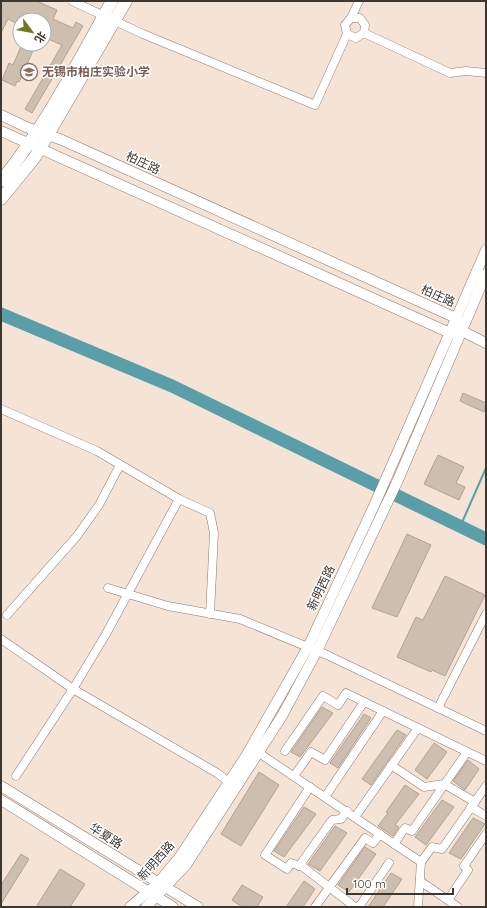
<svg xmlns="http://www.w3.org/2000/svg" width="487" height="908" viewBox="0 0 487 908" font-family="Quicksand,'Noto Sans SC',sans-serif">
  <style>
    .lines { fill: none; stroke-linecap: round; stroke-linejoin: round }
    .stream { stroke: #599ea8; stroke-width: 2 }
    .river { stroke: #599ea8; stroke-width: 13 }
    .building { fill: #cebeaf; stroke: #b1a293 }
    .minor-casing { stroke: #8a7b6d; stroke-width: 9 }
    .tertiary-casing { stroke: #8a7b6d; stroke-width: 11 }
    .secondary-casing { stroke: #8a7b6d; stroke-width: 13 }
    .minor { stroke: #fff; stroke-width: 8 }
    .tertiary { stroke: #fff; stroke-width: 10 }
    .secondary { stroke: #fff; stroke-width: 12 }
    .labels { text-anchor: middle; stroke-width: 3; stroke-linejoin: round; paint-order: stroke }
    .education-label { font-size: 12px; font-weight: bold; fill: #785e54; stroke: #fff; text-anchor: start }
    .street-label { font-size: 12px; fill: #3e3731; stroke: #fff }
  </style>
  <rect width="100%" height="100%" fill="#f5e4d5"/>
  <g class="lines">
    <polyline class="stream" points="460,527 486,468"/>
    <polyline class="river" points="1,314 172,386 486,539"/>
  </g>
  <g class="building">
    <polygon points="1,1 36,1 57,10 53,19 73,28 76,22 83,26 32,113 25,109 62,45 48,39 50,35 44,32 44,20 20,20 20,25 8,19 1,33"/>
    <polygon points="22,44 36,44 19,82 17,81 15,86 2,80 9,63 13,65"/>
    <polygon points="463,393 486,403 484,412 460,401"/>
    <polygon points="438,455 464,467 456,483 465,487 459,500 424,484"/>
    <polygon points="407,534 431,545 397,617 372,608"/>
    <polygon points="445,576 485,595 445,676 432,670 431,672 397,657 416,617 423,620"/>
    <polygon points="322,707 333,713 300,757 291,752"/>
    <polygon points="364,714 371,718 338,768 330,763"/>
    <polygon points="397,730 406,735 371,785 362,779"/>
    <polygon points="434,743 447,752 427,779 415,770"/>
    <polygon points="468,760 479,769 465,790 453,781"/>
    <polygon points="259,772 279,785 241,846 221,834"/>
    <polygon points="405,785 419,794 395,825 399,827 393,836 378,826 388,813 386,812"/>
    <polygon points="442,800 454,807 426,845 415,837"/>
    <polygon points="304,807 316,814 284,857 274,851"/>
    <polygon points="473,818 485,824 461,859 449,853"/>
    <polygon points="335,826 347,833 320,871 308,864"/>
    <polygon points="365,847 376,854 349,892 338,885"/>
    <polygon points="21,854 29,859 1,904 1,885"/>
    <polygon points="60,869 85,884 70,907 36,907"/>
    <polygon points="391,873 402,879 383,907 368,907"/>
    <polygon points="304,881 315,889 303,907 286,907"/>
    <polygon points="242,885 263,897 257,907 242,907 232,900"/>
  </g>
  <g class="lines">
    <g class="minor-casing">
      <g id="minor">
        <polyline points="72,1 143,34 315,105 347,34 345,25 351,18 360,18 365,25 364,33 356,38 347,34"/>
        <polyline points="351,18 359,1"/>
        <polyline points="364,33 450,73 466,71 486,73"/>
        <polyline points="1,409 97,451 179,499 106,634 73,689 16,776"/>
        <polyline points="179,499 210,513 214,533 210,614"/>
        <polyline points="108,588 168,606 240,619 327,655 486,731"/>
        <polyline points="7,615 77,536 99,505 120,465"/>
        <polyline points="1,639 73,689 217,773 229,782"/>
        <polyline points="438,708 486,614"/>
        <polyline points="285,751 323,696 338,705 346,693 486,761"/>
        <polyline points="259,753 421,862 418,907"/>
        <polyline points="391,765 424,787 444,784 475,802"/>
        <polyline points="294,776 311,752 325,760 364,702"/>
        <polyline points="310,787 265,855 287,869 291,863 303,867 355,907"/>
        <polyline points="325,797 383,711"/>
        <polyline points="471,807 486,816"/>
        <polyline points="355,817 418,728"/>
        <polyline points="394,844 405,828 412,831 467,752"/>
        <polyline points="421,862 432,847 442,849 486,786"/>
        <polyline points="299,866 332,820 341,819 347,811"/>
        <polyline points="420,881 458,907"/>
        <polyline points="448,900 468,870 464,866 486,834"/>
        <polyline points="315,907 365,838 373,843 380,834"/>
        <polyline points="359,907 389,863"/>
      </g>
    </g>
    <g class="tertiary-casing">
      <g id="tertiary">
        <polyline points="1,115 26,127 62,140 456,318 459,324"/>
        <polyline points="1,131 450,333 456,332"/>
        <polyline points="462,331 486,343"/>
        <polyline points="1,786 198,907"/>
        <polyline points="1,800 173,907"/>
        <polyline points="130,907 158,883 179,858 246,756 308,647 374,506 486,250"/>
        <polyline points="146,907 186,865 282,716 317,651 398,480 486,274"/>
      </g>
    </g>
    <g class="secondary-casing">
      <g id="secondary">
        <path d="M1,181C45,127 78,62 112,1"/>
        <polyline points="1,199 35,157 126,1"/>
      </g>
    </g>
    <use href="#minor" class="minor"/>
    <use href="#tertiary" class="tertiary"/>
    <use href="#secondary" class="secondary"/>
  </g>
  <defs>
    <g id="school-ring" transform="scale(0.9)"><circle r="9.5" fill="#fff" stroke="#8d6e63" stroke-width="1.5"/><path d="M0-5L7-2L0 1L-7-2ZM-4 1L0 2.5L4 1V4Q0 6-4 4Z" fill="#8d6e63"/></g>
  </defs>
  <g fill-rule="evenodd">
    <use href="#school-ring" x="29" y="72"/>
  </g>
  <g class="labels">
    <g class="education-label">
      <text x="42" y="76">无锡市柏庄实验小学</text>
    </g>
    <g class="street-label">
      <text transform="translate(143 163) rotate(25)" y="4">柏庄路</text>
      <text transform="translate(438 296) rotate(24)" y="4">柏庄路</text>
      <text transform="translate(321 588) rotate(-65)" y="4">新明西路</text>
      <text transform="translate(106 836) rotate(32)" y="4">华夏路</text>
      <text transform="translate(156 861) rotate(-48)" y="4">新明西路</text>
    </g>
  </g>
  <rect width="487" height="908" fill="none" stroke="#3e3731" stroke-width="4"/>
  <g transform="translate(32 32) rotate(122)"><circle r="19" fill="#ffffff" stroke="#b2afad"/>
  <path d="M0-3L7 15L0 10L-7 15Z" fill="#6e7924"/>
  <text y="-6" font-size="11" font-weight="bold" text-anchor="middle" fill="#3e3731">北</text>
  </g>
  <path d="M347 888v6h106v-6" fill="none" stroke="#3e3731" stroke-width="2"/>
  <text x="353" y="888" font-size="12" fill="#3e3731" stroke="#ffffff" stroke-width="3" paint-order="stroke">100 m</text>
</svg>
